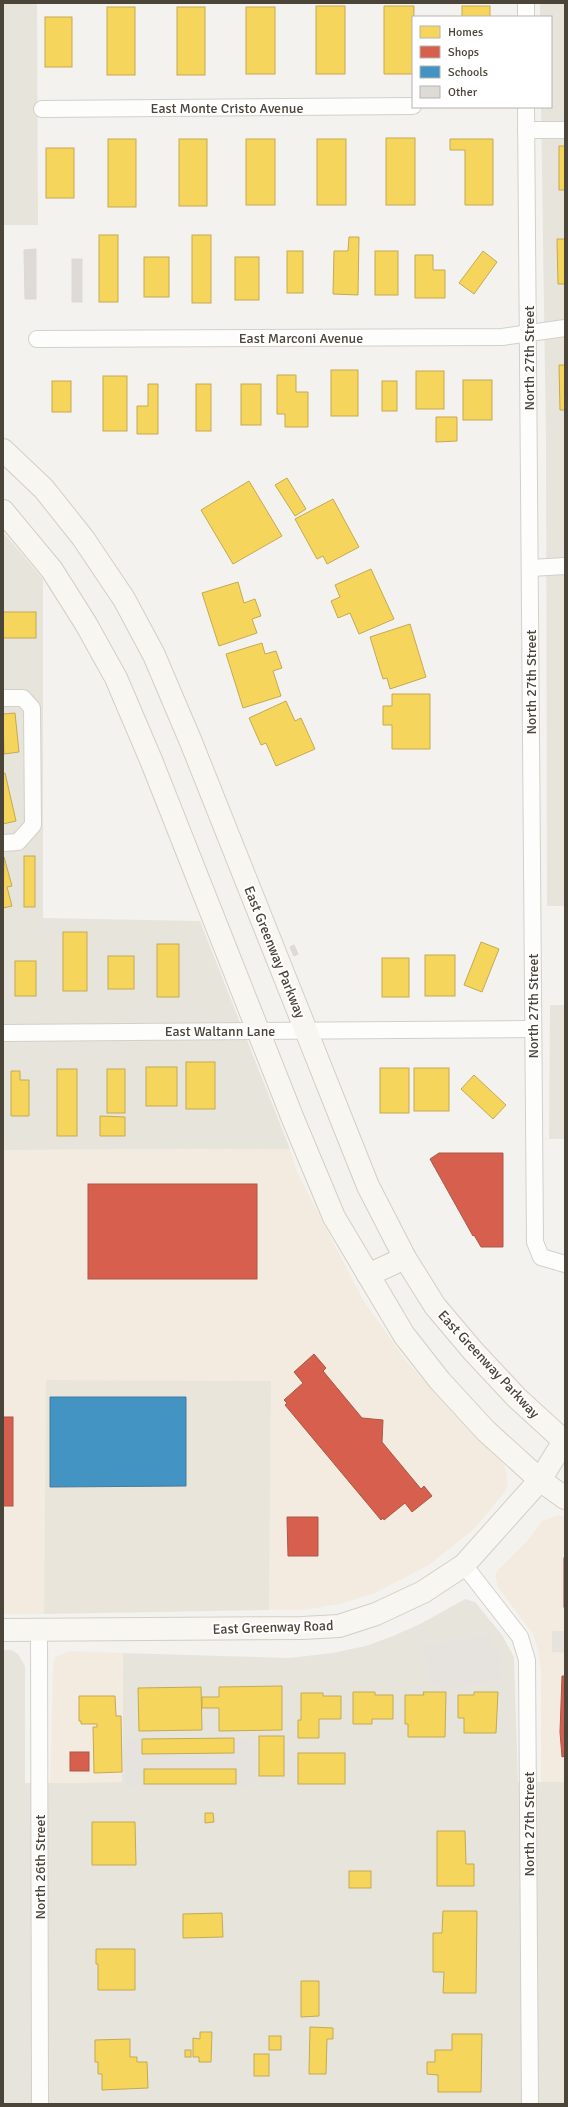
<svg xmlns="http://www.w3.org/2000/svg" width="568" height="2107" viewBox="0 0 568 2107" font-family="Signika,sans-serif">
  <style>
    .residential { fill: #e7e4dc }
    .commercial { fill: #f3ebdf }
    .education { fill: #eae5da }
    .parking { fill: #e6e3df }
    .homes { fill: #f6d55c; stroke: #c3aa52 }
    .shops { fill: #d6604d; stroke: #ac5847 }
    .schools { fill: #4393c3; stroke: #457b9a }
    .building { fill: #dedbd6; stroke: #dcd9d4 }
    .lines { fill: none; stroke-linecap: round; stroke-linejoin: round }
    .street-casing { stroke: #d2d0cb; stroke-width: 18 }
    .secondary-casing { stroke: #d3cfc5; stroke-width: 24 }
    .street { stroke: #fdfdfc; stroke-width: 16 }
    .secondary { stroke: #f7f6f1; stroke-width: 22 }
    .labels { text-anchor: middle; stroke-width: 4; stroke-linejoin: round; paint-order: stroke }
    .street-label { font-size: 14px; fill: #4b4439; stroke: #fff }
  </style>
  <rect width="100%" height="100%" fill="#f4f2ee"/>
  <g class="residential">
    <polygon points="3,3 37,3 38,225 3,225"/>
    <polygon points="540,3 565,3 565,906 547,906 546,439 541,107 551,107 551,17 540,17"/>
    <polygon points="3,532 43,579 43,918 200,921 290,1149 3,1150"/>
    <polygon points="550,1005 565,1005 565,1139 549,1139"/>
    <polygon points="465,1599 475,1602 502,1635 514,1657 518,1782 565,1782 565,2104 3,2104 3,1650 11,1650 18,1654 25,1666 25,1783 122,1782 123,1653 290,1658 332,1653 366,1646 393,1636 422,1623"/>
  </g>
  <g class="commercial">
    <polygon points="290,1149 297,1172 363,1300 404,1358 475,1437 502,1462 506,1470 508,1484 505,1492 474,1529 429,1565 375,1593 340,1604 302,1610 269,1610 271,1381 46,1380 44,1614 3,1614 3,1150"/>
    <polygon points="557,1515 565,1517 565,1782 541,1782 541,1671 538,1650 533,1634 498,1587 495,1576 498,1570 527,1541 542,1521"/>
    <polygon points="69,1651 123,1653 122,1782 50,1783 53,1664 55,1657"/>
  </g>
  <polygon class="education" points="46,1380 271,1381 269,1610 44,1614"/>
  <g class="parking">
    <polygon points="552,1631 565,1631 565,1653 552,1652"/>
    <polygon points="490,1634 493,1648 500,1647 503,1666 500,1667 502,1680 443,1690 437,1685 430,1685 423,1646"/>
    <rect x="125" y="1738" width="130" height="48"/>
  </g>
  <g class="homes">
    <rect x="316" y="6" width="29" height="68"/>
    <polygon points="384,6 414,6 413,74 384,74"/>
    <rect x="462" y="6" width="28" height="11"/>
    <rect x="107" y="7" width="28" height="68"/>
    <rect x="177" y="7" width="28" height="68"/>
    <rect x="246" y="7" width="29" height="67"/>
    <rect x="45" y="17" width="27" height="50"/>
    <rect x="386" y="138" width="29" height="67"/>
    <rect x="108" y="139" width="28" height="68"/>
    <rect x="179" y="139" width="28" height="67"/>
    <rect x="246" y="139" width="29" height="66"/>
    <rect x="317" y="139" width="29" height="66"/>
    <polygon points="450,139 493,139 493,205 465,205 465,150 450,150"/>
    <rect x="559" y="146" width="6" height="44"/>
    <rect x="46" y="148" width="28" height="50"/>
    <rect x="99" y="235" width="19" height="67"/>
    <rect x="192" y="235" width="19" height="68"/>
    <polygon points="349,237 359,237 358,295 333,294 334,251 348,251"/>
    <polygon points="557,239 565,239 565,284 558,284"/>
    <rect x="287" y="251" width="16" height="42"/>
    <rect x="375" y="251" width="23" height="44"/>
    <polygon points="483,251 497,262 474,294 459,283"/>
    <polygon points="415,255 433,255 433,270 445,270 445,298 415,298"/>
    <rect x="144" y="257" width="25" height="40"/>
    <rect x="235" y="257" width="24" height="43"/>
    <polygon points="559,365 565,365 565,410 560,410"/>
    <rect x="331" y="370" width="27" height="46"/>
    <rect x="416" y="371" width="28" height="38"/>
    <polygon points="277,375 296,375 296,392 308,392 308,427 285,427 285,414 277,414"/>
    <rect x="103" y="376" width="24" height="55"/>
    <rect x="463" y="380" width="29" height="40"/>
    <rect x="52" y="381" width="19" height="31"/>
    <rect x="382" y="381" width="15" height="30"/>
    <polygon points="148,384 158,384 158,434 137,434 137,406 148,406"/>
    <rect x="196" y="384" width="15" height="47"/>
    <rect x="241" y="384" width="20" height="41"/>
    <polygon points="436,417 457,417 457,441 436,442"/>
    <polygon points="287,478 306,509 295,516 275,485"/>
    <polygon points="249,481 282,536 233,564 201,510"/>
    <polygon points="333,499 359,547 327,564 323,556 317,559 295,519"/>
    <polygon points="371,569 394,619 359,634 350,613 338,618 331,601 340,597 335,585"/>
    <polygon points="238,582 244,603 255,599 261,616 252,619 257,633 219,646 202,593"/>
    <rect x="3" y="612" width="33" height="26"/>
    <polygon points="410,624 426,677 390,689 387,678 383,679 370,637"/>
    <polygon points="262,643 265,654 276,651 282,668 273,671 281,696 243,708 226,654"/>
    <polygon points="392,694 430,694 430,749 392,749 392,725 383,725 383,706 392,706"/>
    <polygon points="286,701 295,721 301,718 315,749 276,766 266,743 261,745 249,718"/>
    <polygon points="15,713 19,752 4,754 3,714"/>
    <polygon points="5,773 16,821 3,824 3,774"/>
    <rect x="24" y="856" width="11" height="51"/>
    <polygon points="4,857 12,886 7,887 12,906 3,908"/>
    <rect x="63" y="932" width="24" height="59"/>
    <polygon points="481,942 499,949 482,992 464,985"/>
    <rect x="157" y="944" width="22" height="53"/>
    <rect x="425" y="955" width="30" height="41"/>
    <rect x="108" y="956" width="26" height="33"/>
    <rect x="382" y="958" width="27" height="39"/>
    <rect x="15" y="961" width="21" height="35"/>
    <rect x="186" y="1062" width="29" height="47"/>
    <rect x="146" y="1067" width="31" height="39"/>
    <rect x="380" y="1068" width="29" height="45"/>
    <rect x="414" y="1068" width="35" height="43"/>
    <rect x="57" y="1069" width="20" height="67"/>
    <rect x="107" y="1069" width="18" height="44"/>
    <polygon points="11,1071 20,1071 20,1080 29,1080 29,1116 11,1116"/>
    <polygon points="474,1075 506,1105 493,1119 461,1089"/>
    <polygon points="100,1116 125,1117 125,1136 100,1136"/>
    <polygon points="282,1686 282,1730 219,1731 219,1708 202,1708 202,1697 219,1697 219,1687"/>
    <polygon points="201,1687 202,1730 139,1731 138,1688"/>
    <polygon points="353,1692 375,1692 375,1695 393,1695 393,1719 372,1719 372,1724 353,1724"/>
    <polygon points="423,1692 446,1692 445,1737 408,1737 408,1724 405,1724 405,1695 424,1695"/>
    <polygon points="474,1692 498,1692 496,1733 464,1733 464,1718 458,1718 458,1695 474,1695"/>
    <polygon points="301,1693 323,1693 323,1696 341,1696 341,1719 319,1719 319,1738 298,1738 298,1720 301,1720"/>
    <polygon points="79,1696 115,1696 116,1716 121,1716 122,1772 94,1773 93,1727 97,1727 97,1724 81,1724 81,1721 79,1721"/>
    <rect x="259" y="1736" width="25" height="40"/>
    <polygon points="234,1738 234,1753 142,1754 142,1739"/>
    <rect x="298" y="1753" width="47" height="31"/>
    <rect x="144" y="1769" width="92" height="15"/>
    <polygon points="205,1813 213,1813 214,1822 205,1823"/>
    <polygon points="92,1822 135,1822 136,1865 92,1865"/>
    <polygon points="437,1831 465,1831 466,1864 474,1864 474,1886 437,1886"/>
    <rect x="349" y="1871" width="22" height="17"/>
    <polygon points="443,1911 477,1911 476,1993 443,1993 444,1972 433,1972 433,1933 442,1933"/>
    <polygon points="222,1913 223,1937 183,1938 183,1914"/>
    <polygon points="96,1949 135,1949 135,1990 98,1990 98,1964 96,1964"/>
    <polygon points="301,1981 319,1981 319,2016 301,2017"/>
    <polygon points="310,2027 333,2028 333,2039 327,2039 326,2074 309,2074"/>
    <polygon points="200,2032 212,2032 211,2062 199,2062 199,2057 193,2057 193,2038 200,2039"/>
    <polygon points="452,2034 482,2034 481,2092 438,2092 438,2075 427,2074 427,2062 435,2062 435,2050 452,2050"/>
    <rect x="269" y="2036" width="12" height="14"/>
    <polygon points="130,2039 130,2057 137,2057 137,2062 147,2062 148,2088 102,2090 102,2074 98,2074 98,2062 95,2062 95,2040"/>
    <rect x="185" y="2050" width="6" height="7"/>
    <rect x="254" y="2054" width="15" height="22"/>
  </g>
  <g class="shops">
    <polygon points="439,1153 503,1153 503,1247 481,1247 474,1235 473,1236 430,1159"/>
    <rect x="88" y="1184" width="169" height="95"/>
    <polygon points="314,1354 326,1368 323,1371 362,1418 383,1420 382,1442 421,1489 424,1486 432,1496 412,1512 405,1503 384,1520 383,1518 381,1520 285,1405 287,1403 284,1400 303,1383 294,1372"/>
    <rect x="3" y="1417" width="10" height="89"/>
    <polygon points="287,1517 318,1517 318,1556 288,1556"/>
    <rect x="564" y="1558" width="1" height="49"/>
    <polygon points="562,1676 565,1676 565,1756 562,1757 560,1732"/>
    <rect x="70" y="1752" width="19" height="19"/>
  </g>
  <polygon class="schools" points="50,1397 186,1397 186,1486 50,1487"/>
  <g class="building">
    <polygon points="36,249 36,299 25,299 24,250"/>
    <rect x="72" y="259" width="10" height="43"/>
    <polygon points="294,945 298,954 294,956 290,947"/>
  </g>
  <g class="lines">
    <g class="street-casing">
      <g id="street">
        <polyline points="526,3 526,17"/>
        <polyline points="526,107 535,1242 541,1257 565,1264"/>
        <polyline points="42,109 413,106"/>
        <polyline points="526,130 565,130"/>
        <polyline points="37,339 502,337 565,328"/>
        <polyline points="531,568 565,566"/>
        <polyline points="3,698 23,698 32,708 33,825 18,842 3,843"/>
        <polyline points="3,1033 533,1029"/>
        <polyline points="464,1565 520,1637 527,1660 530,2104"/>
        <polyline points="39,1629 40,2104"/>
      </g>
    </g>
    <g class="secondary-casing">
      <g id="secondary">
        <polyline points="3,450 44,489 83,538 124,599 154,655 191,742 368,1186 405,1258 435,1306 473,1351 517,1398 565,1442"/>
        <polyline points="3,511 52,570 86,624 116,678 151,760 293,1119 334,1217 404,1335 440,1381 486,1431 540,1480 565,1498"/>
        <polyline points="368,1275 405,1258"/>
        <polyline points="3,1630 302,1628 339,1626 376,1614 423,1592 464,1565 540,1480 564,1441"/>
      </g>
    </g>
    <use href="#street" class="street"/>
    <use href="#secondary" class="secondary"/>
  </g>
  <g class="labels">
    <g class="street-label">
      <text x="227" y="113">East Monte Cristo Avenue</text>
      <text x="301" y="343">East Marconi Avenue</text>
      <text transform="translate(529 358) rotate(-90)" y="5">North 27th Street</text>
      <text transform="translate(531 682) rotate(-90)" y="5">North 27th Street</text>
      <text transform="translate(275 952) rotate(68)" y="5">East Greenway Parkway</text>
      <text transform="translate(533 1006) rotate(-90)" y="5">North 27th Street</text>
      <text x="220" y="1036">East Waltann Lane</text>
      <text transform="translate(489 1364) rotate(47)" y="5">East Greenway Parkway</text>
      <text transform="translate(273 1627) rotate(-2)" y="5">East Greenway Road</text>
      <text transform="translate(529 1824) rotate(-90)" y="5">North 27th Street</text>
      <text transform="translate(40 1867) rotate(-90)" y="5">North 26th Street</text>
    </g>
  </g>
  <rect width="568" height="2107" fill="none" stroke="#4b4439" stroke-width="8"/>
  <rect x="412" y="16" width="140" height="92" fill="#ffffff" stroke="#b7b4b0"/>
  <rect x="420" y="26" width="20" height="12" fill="#f6d55c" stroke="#b7b4b0"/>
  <text x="448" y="36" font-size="12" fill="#4b4439">Homes</text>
  <rect x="420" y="46" width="20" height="12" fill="#d6604d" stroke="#b7b4b0"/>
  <text x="448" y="56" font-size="12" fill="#4b4439">Shops</text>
  <rect x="420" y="66" width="20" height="12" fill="#4393c3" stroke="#b7b4b0"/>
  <text x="448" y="76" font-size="12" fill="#4b4439">Schools</text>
  <rect x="420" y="86" width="20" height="12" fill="#dedbd6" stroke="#b7b4b0"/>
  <text x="448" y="96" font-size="12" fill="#4b4439">Other</text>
</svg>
